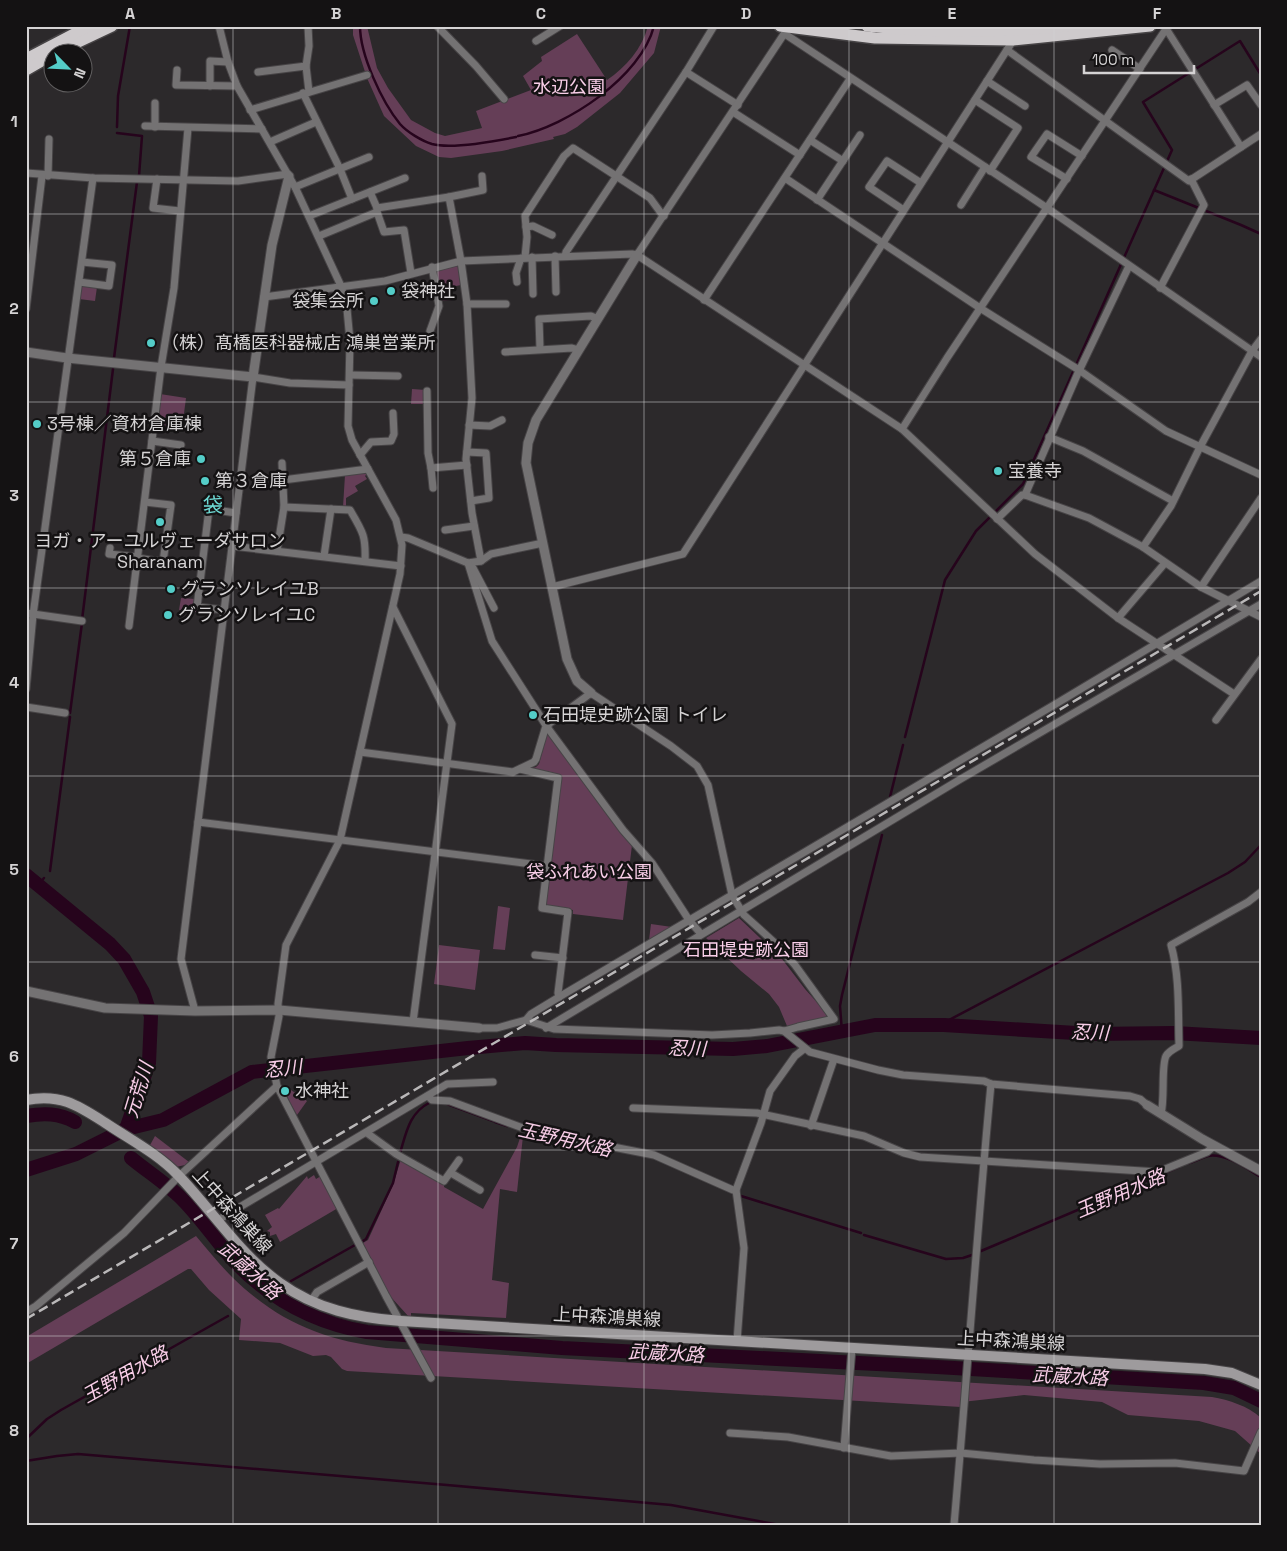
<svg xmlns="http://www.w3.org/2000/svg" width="1287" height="1551" viewBox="0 0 1287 1551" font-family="'Space Grotesk','Noto Sans JP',sans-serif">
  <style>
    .green { fill: #653e57 }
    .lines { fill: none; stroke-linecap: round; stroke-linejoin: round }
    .stream { stroke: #26041c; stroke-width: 2.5 }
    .river { stroke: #26041c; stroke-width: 14 }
    .minor-casing { stroke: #474446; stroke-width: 9 }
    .tertiary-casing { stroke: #474446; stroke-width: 11 }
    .secondary-casing { stroke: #474446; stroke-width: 12 }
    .trunk-casing { stroke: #474446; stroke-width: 14 }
    .minor { stroke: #747273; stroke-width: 7 }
    .tertiary { stroke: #747273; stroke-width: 9 }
    .secondary { stroke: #9e9b9d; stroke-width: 10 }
    .trunk { stroke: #cecacc; stroke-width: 11 }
    .rail { stroke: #bab8b9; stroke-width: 2.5; stroke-dasharray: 10 5; stroke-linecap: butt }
    .grid { fill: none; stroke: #d5d3d4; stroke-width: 1; stroke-opacity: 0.55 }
    .poi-dot { fill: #54cdc8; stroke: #141213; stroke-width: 2 }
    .labels { text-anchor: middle; stroke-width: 5; stroke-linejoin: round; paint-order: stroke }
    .park-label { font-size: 18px; fill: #f9cee8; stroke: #141213 }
    .poi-label { font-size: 18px; fill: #d5d3d4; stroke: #141213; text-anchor: start }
    .street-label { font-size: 18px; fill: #d5d3d4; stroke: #141213 }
    .water-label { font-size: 19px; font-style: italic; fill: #f8cde7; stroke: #141213 }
    .quarter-label { font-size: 20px; fill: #6edad5; stroke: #141213 }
    .neatline { fill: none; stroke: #d5d3d4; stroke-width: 2 }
    .grid-label { font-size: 16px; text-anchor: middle; font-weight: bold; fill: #d5d3d4 }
  </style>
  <rect width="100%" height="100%" fill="#2c292b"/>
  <g class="green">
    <path d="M353,26H367L377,68L388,88L411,120L435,133L445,136L482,128L476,111L531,90L523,76L542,61L541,57L577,34L607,80C626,67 642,49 648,26H661L654,53L620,93L577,127L565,134L553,137L554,139L502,151L451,158L439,157L416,146L384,116L367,78L353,35Z"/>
    <polygon points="458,264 461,285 451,287 452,300 440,301 440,288 438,288 435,269"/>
    <polygon points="84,285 97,287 95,301 79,299 81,287"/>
    <polygon points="412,389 426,390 425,404 411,404"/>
    <polygon points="160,394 186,398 182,429 156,425"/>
    <polygon points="363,472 367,474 365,476 367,479 355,486 358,491 346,498 346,507 343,507 345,475"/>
    <polygon points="181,598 195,599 194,609 215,612 214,614 179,610"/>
    <polygon points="548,731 632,845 623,920 573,914 573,910 547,907 545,904 561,775 531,771 529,769 536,767 539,764"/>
    <polygon points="498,906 510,908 505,950 493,949"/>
    <polygon points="739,918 782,959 805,989 831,1018 787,1026 779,1007 769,994 741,971 706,938"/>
    <polygon points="651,924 672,927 649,940"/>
    <polygon points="439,945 480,950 475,990 434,984"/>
    <polygon points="288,1088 307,1101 297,1115 285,1093"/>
    <polygon points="521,1135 523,1136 517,1192 500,1189 492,1280 509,1283 506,1318 411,1313 411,1317 409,1317 390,1296 363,1243 368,1240 393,1185 401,1159 444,1184 444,1187 483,1209 517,1147"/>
    <polygon points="155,1136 189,1162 185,1165 176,1167 149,1147"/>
    <polygon points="314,1175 316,1179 321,1176 338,1208 280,1242 276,1234 270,1236 270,1232 267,1231 272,1227 265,1215 278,1208 279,1209 307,1176 308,1179"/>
    <path d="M196,1236C208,1250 219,1264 232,1277C278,1322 323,1340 386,1348L1212,1397C1229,1400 1248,1406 1261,1418V1454L1235,1431L1199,1421L1128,1415L1102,1402L1024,1395L962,1402L961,1407L347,1371L342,1369L331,1357L326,1355L313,1356L280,1343L239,1340L241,1319L209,1290L191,1269H188L26,1364V1337Z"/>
  </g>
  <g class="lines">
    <g class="stream">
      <path d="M360,26C360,55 382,102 400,124C407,132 422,141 432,144C451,149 496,141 516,137"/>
      <polyline points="117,127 118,96 130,26"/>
      <polyline points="117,133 142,136 139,176"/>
      <path d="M518,136C567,126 641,77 654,26"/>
      <polyline points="1154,190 1241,225 1261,234"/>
      <polyline points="114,358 137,182"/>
      <polyline points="82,620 113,369"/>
      <polyline points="70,713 82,623"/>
      <polyline points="905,737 945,580 976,531 1023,484 1172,150 1143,102 1240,41 1261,75"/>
      <polyline points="890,797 903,745"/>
      <polyline points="50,871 70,717"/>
      <polyline points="38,885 44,878"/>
      <polyline points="944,1025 949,1020 1228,873 1245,862 1261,845"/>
      <polyline points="842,1032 840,1006 842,995 882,835"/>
      <polyline points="447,1104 493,1121"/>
      <polyline points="495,1122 507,1126"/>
      <path d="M400,1153C406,1134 409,1113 429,1103"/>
      <path d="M1189,1163C1195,1161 1202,1158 1208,1156C1225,1153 1246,1168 1259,1176"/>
      <polyline points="741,1196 861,1233"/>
      <polyline points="864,1235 946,1259 963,1258 972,1255"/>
      <polyline points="363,1241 366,1239 393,1183 398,1162"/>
      <polyline points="981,1251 1179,1167"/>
      <polyline points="291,1281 355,1245"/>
      <polyline points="26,1439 47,1419 61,1410 228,1316"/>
      <polyline points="26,1461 57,1456 78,1454 447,1485 671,1505 780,1525"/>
      <polyline points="26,1523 28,1525"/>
    </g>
    <g class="river">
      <polyline points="26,875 110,944 124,959 143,992 151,1016 149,1063 126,1129"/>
      <path d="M26,1116C44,1113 59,1113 75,1122"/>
      <path d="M131,1158C148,1172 167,1184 182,1199C201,1218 216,1241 234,1261C270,1299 315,1323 367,1332L562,1348L937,1367L1204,1383L1234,1388L1261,1401"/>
      <polyline points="26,1170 76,1154 126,1129 163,1120 252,1072 468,1048 525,1043 556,1045 733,1049 767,1046 875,1025 944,1025 1092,1034 1174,1033 1261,1038"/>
    </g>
    <g class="minor-casing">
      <g id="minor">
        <polyline points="219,26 228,62 237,86 295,187 341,286 347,309 350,341 348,426 352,440 396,520 402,545 400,574 340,840 286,945 278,1004 279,1016 271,1057 277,1086 386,1296 431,1378"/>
        <polyline points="308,26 309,46 306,66 309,92"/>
        <polyline points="437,26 476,66 504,99"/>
        <polyline points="1165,27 1241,147"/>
        <polyline points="785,34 1047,208 1261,357"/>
        <polyline points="536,41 560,26"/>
        <polyline points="1007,50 1189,181 1261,134"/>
        <polyline points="1112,50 1140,69"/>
        <polyline points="177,70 176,85 237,86"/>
        <polyline points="258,72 306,66"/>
        <polyline points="686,72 738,105"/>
        <polyline points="987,81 1025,106"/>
        <polyline points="210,86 210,61 228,62"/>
        <polyline points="303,93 340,169 352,199"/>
        <polyline points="975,100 1018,128 990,171"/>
        <polyline points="1214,105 1247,85 1261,105"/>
        <polyline points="250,110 367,75"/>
        <polyline points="733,112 800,155"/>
        <polyline points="145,126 262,129"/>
        <polyline points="155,127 155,103"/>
        <polyline points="810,140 843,161"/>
        <polyline points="270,142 316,122"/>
        <polyline points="26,173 93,178 238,181 288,174"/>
        <polyline points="48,176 49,139"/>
        <polyline points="785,178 980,308 1079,370 1166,431 1261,475"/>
        <polyline points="157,179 153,208 180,211"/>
        <polyline points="1067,179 1031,157 1047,134 1082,156"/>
        <polyline points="295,187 369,157"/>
        <polyline points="370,192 377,208 449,197 461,261 467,304 472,398 466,459 472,513 481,561"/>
        <polyline points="449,197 483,190 482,176"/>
        <polyline points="817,200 860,135"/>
        <polyline points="961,205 985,167"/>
        <polyline points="377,208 377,212 384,232 404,230 411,273"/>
        <polyline points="902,209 869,187 887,161 921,183"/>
        <polyline points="309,216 405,178"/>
        <polyline points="526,227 533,226 552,235"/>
        <polyline points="319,236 377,212"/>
        <polyline points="637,255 786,31"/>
        <polyline points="555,256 556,292"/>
        <polyline points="565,256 566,252 686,72 714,26"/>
        <polyline points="525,257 527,237 525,216 564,156 573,148 650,198 661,213 664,216"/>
        <polyline points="532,257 533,294"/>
        <polyline points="79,282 109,286 112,265 82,262"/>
        <polyline points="517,282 516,273 521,258"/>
        <polyline points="1160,288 1204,205 1191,179"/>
        <polyline points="264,297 385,281 461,261 632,254 637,255 902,429 1035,554 1118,618 1234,694"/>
        <polyline points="704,300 850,79"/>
        <polyline points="467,304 506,304"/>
        <polyline points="26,309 42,176"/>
        <polyline points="430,331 439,306 432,267"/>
        <polyline points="540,349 539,319 591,316 598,319"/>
        <polyline points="505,352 572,348 579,350"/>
        <polyline points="350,375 398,376"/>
        <polyline points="427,391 428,453 431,468 467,465"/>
        <polyline points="469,425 490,426 502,420"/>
        <polyline points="902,429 947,358 1166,29"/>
        <polyline points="1049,437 1083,451 1173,501"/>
        <polyline points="152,441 181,445"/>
        <polyline points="467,452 486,453 489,498 471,501"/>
        <polyline points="360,455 371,442 391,441 394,434 393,413"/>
        <polyline points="431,468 433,488"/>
        <polyline points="283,480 368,469"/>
        <polyline points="1025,495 1078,373 1129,266"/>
        <path d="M284,507L350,510C363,532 366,536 365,561"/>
        <polyline points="997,519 1022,495 1025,495 1089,518 1143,547 1201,587 1261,617"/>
        <polyline points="445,530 474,526"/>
        <polyline points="401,537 408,538 468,563 481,561 491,554 543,543"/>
        <polyline points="232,546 401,566"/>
        <polyline points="1143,547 1171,506 1200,447 1252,351 1261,339"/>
        <polyline points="110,548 109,554 137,557"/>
        <polyline points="277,551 284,507 282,463"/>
        <polyline points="324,556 331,509"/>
        <polyline points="137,558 163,562 171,505 145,502"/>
        <polyline points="468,563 492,641 547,727 623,830 652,863 689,920 701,934"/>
        <polyline points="473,568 494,608"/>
        <polyline points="552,587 683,554 1014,39"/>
        <polyline points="1201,587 1261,498"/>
        <polyline points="393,607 452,724 413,1022"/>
        <polyline points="225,610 197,607 209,509 236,513"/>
        <polyline points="26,613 82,621"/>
        <polyline points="1118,618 1165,563"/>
        <polyline points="129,626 161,367 174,288 188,128"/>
        <polyline points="26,689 33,615 93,178"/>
        <polyline points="26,707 65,713"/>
        <polyline points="1216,720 1261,659"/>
        <polyline points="360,752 513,772 534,762 536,759 545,729 550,723 591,693 671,746 697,766 708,785 732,895 744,915 775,943 795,965 834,1019 798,1027 784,1031"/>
        <polyline points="520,769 558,778 542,908 568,912 558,993 559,997"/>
        <polyline points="198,822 547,866"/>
        <polyline points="535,955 563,958"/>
        <polyline points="195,1011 181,959 253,377 290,383 349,385"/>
        <polyline points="526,1020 531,1014 559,997 1054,705 1261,581"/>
        <polyline points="479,1028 497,1028 526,1020 554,1029 712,1035 750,1033 779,1030 784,1031 810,1052 878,1070 903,1075 984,1081 991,1084 1130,1096 1140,1099 1147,1105"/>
        <polyline points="546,1028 959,780 1261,604"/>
        <polyline points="428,1096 432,1100 450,1101 531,1131 654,1155 733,1190 736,1190"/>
        <polyline points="633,1108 757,1113 864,1136 904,1153 920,1157 984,1161 1158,1172 1207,1152 1214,1146"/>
        <path d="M1161,1114C1165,1099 1161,1066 1166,1056C1169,1051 1174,1049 1179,1046V1044C1178,1012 1180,977 1171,945L1248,902L1261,892"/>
        <polyline points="811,1126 834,1059"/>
        <polyline points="367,1133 396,1154 444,1181 459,1160"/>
        <polyline points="451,1173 480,1190"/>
        <polyline points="218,1220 447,1084 493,1082"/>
        <polyline points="311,1301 317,1292 369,1262"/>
        <polyline points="26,1312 36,1306 124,1233 179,1176 277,1086"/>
        <polyline points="737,1341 744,1248 736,1190 761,1123 770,1091 795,1056 804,1049"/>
        <polyline points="730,1433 788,1437 891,1456 961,1453 1034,1460 1100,1464 1175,1463 1244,1471 1261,1432"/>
        <polyline points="844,1448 852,1348"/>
        <path d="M954,1525C967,1378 977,1231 991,1084"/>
      </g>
    </g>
    <g class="tertiary-casing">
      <g id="tertiary">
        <polyline points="26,352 67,358 253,377 272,245 289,176"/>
        <polyline points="591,693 577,681 567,659 526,463 528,443 536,420 637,255"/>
        <polyline points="26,991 105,1008 195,1011 279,1010 479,1028"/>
        <polyline points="1147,1105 1202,1139 1261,1171"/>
      </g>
    </g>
    <g class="secondary-casing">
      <path id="secondary" d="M26,1100C61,1093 79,1106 107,1124C131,1140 158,1154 178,1175C212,1210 239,1254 280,1283C316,1309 357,1318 401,1321L1205,1369L1232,1373L1261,1385"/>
    </g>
    <g class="trunk-casing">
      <g id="trunk">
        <polyline points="780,26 875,38 1013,40 1150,26"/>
        <path d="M867,26C933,33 1000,33 1066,26"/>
        <polyline points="57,52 112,26"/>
        <polyline points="26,59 89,26"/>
        <polyline points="26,70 52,55"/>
      </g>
    </g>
    <use href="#minor" class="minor"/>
    <use href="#tertiary" class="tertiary"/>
    <use href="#secondary" class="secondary"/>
    <use href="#trunk" class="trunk"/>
    <polyline class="rail" points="26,1319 1261,591"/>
  </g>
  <path class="grid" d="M233,26V1525M438,26V1525M644,26V1525M849,26V1525M1054,26V1525M26,214H1261M26,402H1261M26,588H1261M26,776H1261M26,962H1261M26,1150H1261M26,1336H1261"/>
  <g class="poi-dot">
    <circle cx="391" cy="291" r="5"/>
    <circle cx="374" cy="301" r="5"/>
    <circle cx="151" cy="343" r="5"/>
    <circle cx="37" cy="424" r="5"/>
    <circle cx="201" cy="459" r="5"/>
    <circle cx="998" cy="471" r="5"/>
    <circle cx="205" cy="481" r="5"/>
    <circle cx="160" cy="522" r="5"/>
    <circle cx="171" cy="589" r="5"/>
    <circle cx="168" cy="615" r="5"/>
    <circle cx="533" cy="715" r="5"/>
    <circle cx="285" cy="1091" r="5"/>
  </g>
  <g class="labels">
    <g class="park-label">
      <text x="569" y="93">水辺公園</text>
      <text x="589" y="878">袋ふれあい公園</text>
      <text x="746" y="956">石田堤史跡公園</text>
    </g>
    <g class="poi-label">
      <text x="401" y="297">袋神社</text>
      <text x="364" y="307" text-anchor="end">袋集会所</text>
      <text x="161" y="349">（株）髙橋医科器械店 鴻巣営業所</text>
      <text x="47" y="430">3号棟／資材倉庫棟</text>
      <text x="191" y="465" text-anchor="end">第５倉庫</text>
      <text x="1008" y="477">宝養寺</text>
      <text x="215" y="487">第３倉庫</text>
      <text x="160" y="547" text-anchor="middle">ヨガ・アーユルヴェーダサロン<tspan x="160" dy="21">Sharanam</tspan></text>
      <text x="181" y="595">グランソレイユB</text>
      <text x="178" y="621">グランソレイユC</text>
      <text x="543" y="721">石田堤史跡公園 トイレ</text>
      <text x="295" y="1097">水神社</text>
    </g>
    <g class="street-label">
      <text transform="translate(232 1211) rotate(48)" y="6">上中森鴻巣線</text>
      <text transform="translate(607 1317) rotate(3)" y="6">上中森鴻巣線</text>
      <text transform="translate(1011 1341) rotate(3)" y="6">上中森鴻巣線</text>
    </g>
    <g class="water-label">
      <text transform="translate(1090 1032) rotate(2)" y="7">忍川</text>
      <text transform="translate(687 1048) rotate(2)" y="7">忍川</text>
      <text transform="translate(283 1068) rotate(-6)" y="7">忍川</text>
      <text transform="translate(138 1090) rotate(-73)" y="7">元荒川</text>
      <text transform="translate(565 1139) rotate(13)" y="7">玉野用水路</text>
      <text transform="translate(1120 1193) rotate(-23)" y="7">玉野用水路</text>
      <text transform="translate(250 1270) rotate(42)" y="7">武蔵水路</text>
      <text transform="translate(666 1353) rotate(3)" y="7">武蔵水路</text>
      <text transform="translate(125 1374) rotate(-29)" y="7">玉野用水路</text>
      <text transform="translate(1070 1376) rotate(3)" y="7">武蔵水路</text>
    </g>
    <g class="quarter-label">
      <text x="213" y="512">袋</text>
    </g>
  </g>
  <rect width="1287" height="1551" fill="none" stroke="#141213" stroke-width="55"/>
  <g transform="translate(68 68) rotate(114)"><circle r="24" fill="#141213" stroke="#615f60"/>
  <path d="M0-4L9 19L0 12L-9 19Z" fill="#54cdc8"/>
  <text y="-8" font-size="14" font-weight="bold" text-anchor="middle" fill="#d5d3d4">N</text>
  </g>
  <path d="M1084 65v8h110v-8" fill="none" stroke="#d5d3d4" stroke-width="2.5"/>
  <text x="1092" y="65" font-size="15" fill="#d5d3d4" stroke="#141213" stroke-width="4" paint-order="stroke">100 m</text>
  <rect x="28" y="28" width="1232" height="1496" class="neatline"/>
  <g class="grid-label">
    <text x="130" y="19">A</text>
    <text x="336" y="19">B</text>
    <text x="541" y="19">C</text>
    <text x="746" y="19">D</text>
    <text x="952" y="19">E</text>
    <text x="1157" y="19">F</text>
    <text x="14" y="127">1</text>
    <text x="14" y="314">2</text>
    <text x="14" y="501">3</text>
    <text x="14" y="688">4</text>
    <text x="14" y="875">5</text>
    <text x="14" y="1062">6</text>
    <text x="14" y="1249">7</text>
    <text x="14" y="1436">8</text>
  </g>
</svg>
